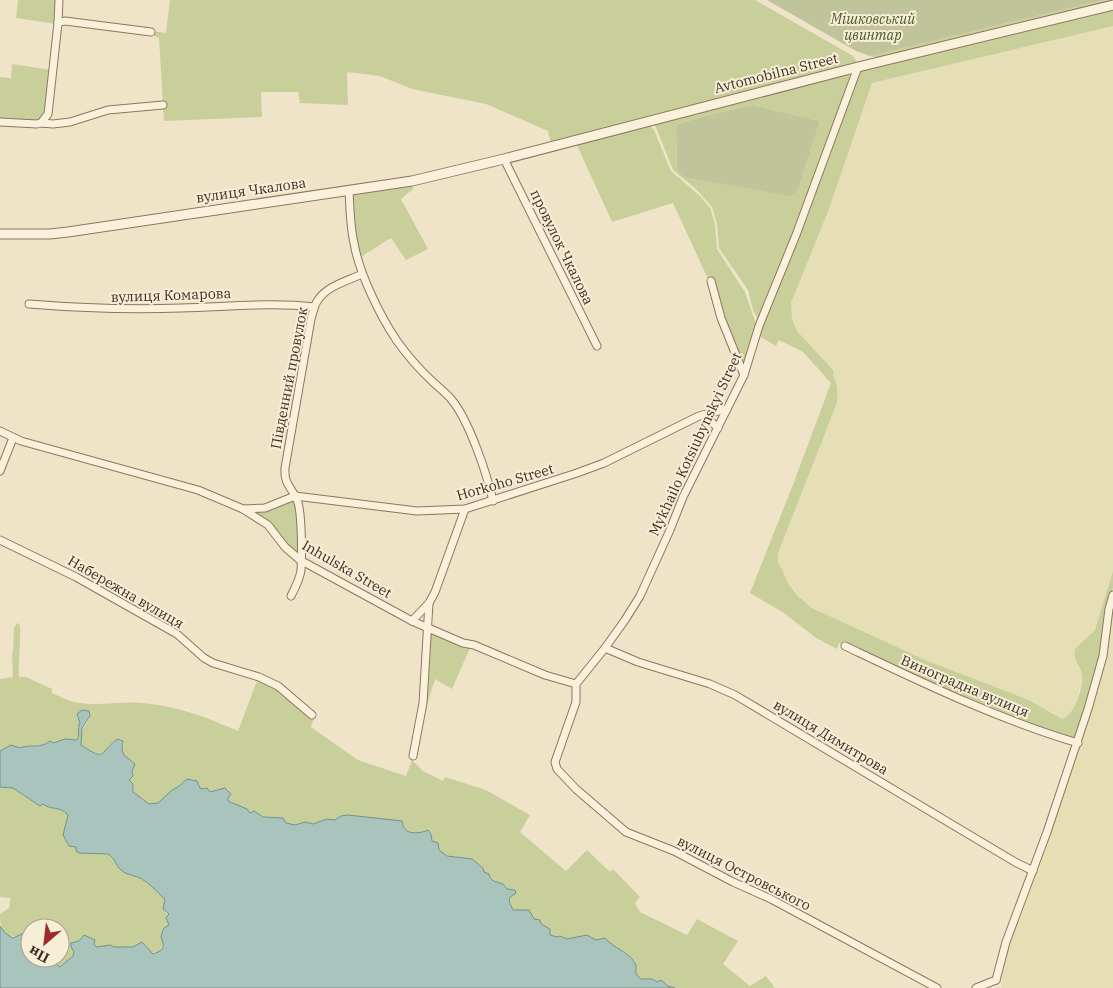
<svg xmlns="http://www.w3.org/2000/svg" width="1113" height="988" viewBox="0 0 1113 988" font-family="'IBM Plex Serif',serif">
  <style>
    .farmland { fill: #e6deb5 }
    .green { fill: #c9cf9b; fill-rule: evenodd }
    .cemetery { fill: #bfc49a }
    .water { fill: #a9c4bc; stroke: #6f938a }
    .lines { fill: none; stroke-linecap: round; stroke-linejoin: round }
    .minor-casing { stroke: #8d765c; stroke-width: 9 }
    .tertiary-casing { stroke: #8d765c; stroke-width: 11 }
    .minor { stroke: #faf1dc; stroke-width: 7 }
    .tertiary { stroke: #faf1dc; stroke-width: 9 }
    .labels { text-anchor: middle; stroke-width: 4; stroke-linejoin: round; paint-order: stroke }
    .park-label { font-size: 14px; font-style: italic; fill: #4d5a26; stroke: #f7eed8 }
    .street-label { font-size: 14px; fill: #3d2e20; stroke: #f7eed8 }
  </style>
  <rect width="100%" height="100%" fill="#f0e4c8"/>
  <g class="farmland">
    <polygon points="1113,26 1113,571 1095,630 1075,650 1075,659 1083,677 1074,708 1071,714 1066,718 1062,719 1029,700 925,660 824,615 804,601 789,585 778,561 778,553 837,403 838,395 838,388 833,375 834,371 797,331 792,319 791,303 829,209 872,83"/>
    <polygon points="1113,605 1113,988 1002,988 1002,966 1009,943 1049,833"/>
  </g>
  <g class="green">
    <polygon points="18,0 58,0 56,24 16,18"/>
    <polygon points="170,0 755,0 853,56 857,62 855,65 551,144 548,131 486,104 412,89 380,76 347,72 348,105 300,103 298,92 261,92 262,117 164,121 159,38 151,34 152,31 166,33"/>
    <polygon points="1103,0 1113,1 880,58 870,56"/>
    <path d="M1113,8V26L872,83L829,209L791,303L792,319L797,331L834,371L833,375C838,385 838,392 837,403L778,553V561L789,585L797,595L812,608L925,660L1029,700L1062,719C1074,716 1084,686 1082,675C1081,666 1072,660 1075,649L1095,630L1113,571V588L1107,608L1100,655L1086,709L1076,736L1068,738L982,706L850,647L839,643L837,649L816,638L784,613L750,593L794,482L831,383L803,352L779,340L776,346L758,335L799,236L853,86L859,73L866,68Z"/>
    <polygon points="12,64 51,70 46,113 40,122 0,120 0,77 11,78"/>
    <path d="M847,73L850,77L849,85L794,233L759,318H757L753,310L748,290L719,248L717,224L712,207L697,190L673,170L655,125L656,123ZM753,105L820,121L798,190L677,169L676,125L701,117Z"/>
    <polygon points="649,125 654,130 671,171 700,196 710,208 715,224 717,249 745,292 756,324 744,367 709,281 673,203 612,222 576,143"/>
    <polygon points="412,184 413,189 401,199 428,249 406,260 391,238 359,258 354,232 353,194"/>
    <polygon points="293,500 296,502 299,548 296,554 249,509"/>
    <path d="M17,623L20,625C21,642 18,660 19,677H26L52,689V693C59,696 67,700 74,702C96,707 120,701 143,703C177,706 207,717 238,731L258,678L287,693L314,718L311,727L358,760L406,776L412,760L423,771L443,781L445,777L486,790L530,815L520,832L566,871L587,850L609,871L614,870L640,897L635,903L640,912L687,935L697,919L738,941L723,964L750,986L766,976L775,988H675L649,979L643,980L636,974L635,961L626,953L611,946L606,939L603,938L596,940L587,935L567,939L561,936L557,937L550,935V929L535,920L523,910H513C511,905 508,902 510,897L515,894L516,890L507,889L501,883L494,882L489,877V874L484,872L483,867C469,855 452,862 439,850L438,845L432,841L431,834L427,830C422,834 409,835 405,830C404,827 403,824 402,822L351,815L341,816L335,820L327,819L313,824L302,823L295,825L286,823L283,818L263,817L253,812L250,813L245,808L228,801V790L225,788L210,792L207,788L203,789L200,788C196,781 195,779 187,779L158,803L150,804L133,792L134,785L129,780L133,776L132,771L134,763L125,757L122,750L124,744L122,739C101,741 113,766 81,745C79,733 83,728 90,718L89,711L82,710L77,716L80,723L77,740L65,739L44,745L29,746L24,748H18L11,745L0,751V679L13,677L12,654L13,649L14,628Z"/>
    <polygon points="429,631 471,646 452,689 435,679 420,728"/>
    <path d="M0,787L13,788L27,796L37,804H43C52,811 59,805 68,815L66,821V843L69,846L76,847L79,853L108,854L112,856L122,871L142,879L154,888L165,900V912L169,915L166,918L169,925L166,927L161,936L164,941L160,951L151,953L144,944L140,943L133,947H96L89,938L73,942L71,947L74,952L73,956L60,967L56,964L54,958H60V928H30V939L29,935C9,938 0,938 0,914L9,908L11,898L0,897Z"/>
  </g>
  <g class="cemetery">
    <polygon points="767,0 1103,0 870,56 856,51"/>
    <polygon points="753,105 820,121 798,190 791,196 683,177 677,169 676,125 701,117"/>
  </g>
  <path class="water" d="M82,710L89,711L90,716L82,728L81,745C108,763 99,751 118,739L123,741L122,750L124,755L135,764L132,771L133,776L129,780L133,784V792L149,804L158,803L171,791L179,786L187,779L197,781L200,788L203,789L207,788L210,792L225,788L231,794L228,798V801L247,809L250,813L254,811L263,817L283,818L286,823L295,825L305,822L313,824L327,819L335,820L341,816L348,815L402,821C403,824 403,827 405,829C409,835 422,833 428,830L431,834L432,841L438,843L439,850L447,856L472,859L483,868L484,872L489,874C489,881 497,882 503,884L507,889L515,890L516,893L510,897C508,902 511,905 513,910H529L534,919L540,920L541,924L550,929V935L557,937L560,936L567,939L587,935L596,940L605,938C613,948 629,952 635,963C637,967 635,970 636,974L641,979H652L657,982L661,980L668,986L675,988H0V926L5,933L13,938L24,933L29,935L30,958H54L56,964L60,967L73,956L74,952L71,947V943L79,941L84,935L95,940L94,944L96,947L110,945L114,947H133L142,942L153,954L160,951C166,946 162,942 161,936L164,928L169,925L166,918L169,914L163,909L165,900C158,892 145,878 134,876C129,874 125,874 120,869C115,864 115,858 108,854L79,853L76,851V847L69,846L63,835L68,815C59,805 52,811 43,804L40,806L13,788L0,787V751L11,745C23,750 20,746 31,746C39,746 43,746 50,741L53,743L65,739L77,740C80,735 77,729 80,723L77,714Z"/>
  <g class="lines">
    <g class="minor-casing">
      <g id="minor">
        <polyline points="58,23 65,21 151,32"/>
        <polyline points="858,67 796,235 759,326 744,375 683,497 670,530 640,596 625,620 605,648 576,684 576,702 555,762 557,769 576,789 626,832 674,851 733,882 771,899 937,988"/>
        <polyline points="0,122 37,124 41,123 48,114 58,23 59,0"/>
        <polyline points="41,123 53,124 70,122 108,110 163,105"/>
        <polyline points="504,159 597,346"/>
        <path d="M349,190C350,208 350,226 354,243C359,273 380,316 397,341C407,355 419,369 432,381C438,387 446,393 451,399C469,420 487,474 493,501"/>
        <polyline points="711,281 721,318 744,375"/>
        <path d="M29,304C79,308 130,310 181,308C226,307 270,302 314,307"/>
        <polyline points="704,415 718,428"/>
        <polyline points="0,431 21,441 198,490 243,509 268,525 285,547 300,560 412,621 463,643 474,645 545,675 576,684"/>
        <polyline points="0,471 13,438"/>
        <polyline points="243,509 265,508 295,496 417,511 465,509 577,473 604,463 699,416 727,409"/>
        <polyline points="0,540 76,577 177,634 204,658 213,663 259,677 278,686 312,715"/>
        <path d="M291,596C295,588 300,579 301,570C302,557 302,510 297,500C291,486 284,485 285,468L311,319C313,313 314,305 318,300C327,286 347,281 362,274"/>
        <polyline points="412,621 429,603 435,592 465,509"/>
        <path d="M845,646C921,682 997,719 1078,743"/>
        <polyline points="605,648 638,662 710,684 735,695 1015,862 1033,871"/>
        <polyline points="413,756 423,703 429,603"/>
        <polyline points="996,980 1006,942 1047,832 1088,709 1103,656 1109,609 1113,595"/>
        <polyline points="976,988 996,980"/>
      </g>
    </g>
    <g class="tertiary-casing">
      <polyline id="tertiary" points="0,234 50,234 68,232 412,181 504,159 858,67 1113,5"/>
    </g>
    <use href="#minor" class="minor"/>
    <use href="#tertiary" class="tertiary"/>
  </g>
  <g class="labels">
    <g class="park-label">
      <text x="873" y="24">Мішковський<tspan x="873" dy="16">цвинтар</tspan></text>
    </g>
    <g class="street-label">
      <text transform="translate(776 73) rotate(-14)" y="5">Avtomobilna Street</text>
      <text transform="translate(251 190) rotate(-8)" y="5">вулиця Чкалова</text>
      <text transform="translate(562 247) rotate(64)" y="5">провулок Чкалова</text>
      <text transform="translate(171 295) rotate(-2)" y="5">вулиця Комарова</text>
      <text transform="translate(289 378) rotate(-79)" y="5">Південний провулок</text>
      <text transform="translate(695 444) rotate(-65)" y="5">Mykhailo Kotsiubynskyi Street</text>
      <text transform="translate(505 482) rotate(-16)" y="5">Horkoho Street</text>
      <text transform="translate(347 569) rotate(30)" y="5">Inhulska Street</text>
      <text transform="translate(126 592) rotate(30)" y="5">Набережна вулиця</text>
      <text transform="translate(965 686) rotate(23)" y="5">Виноградна вулиця</text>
      <text transform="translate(831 737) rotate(31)" y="5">вулиця Димитрова</text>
      <text transform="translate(744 873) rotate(27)" y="5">вулиця Островського</text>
    </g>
  </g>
  <g transform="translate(45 943) rotate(208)"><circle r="24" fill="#f7eed8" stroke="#ada18e"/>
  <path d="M0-4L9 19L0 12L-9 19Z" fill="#9e2a2b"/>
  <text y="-8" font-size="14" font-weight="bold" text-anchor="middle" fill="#3d2e20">Пн</text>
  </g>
</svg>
